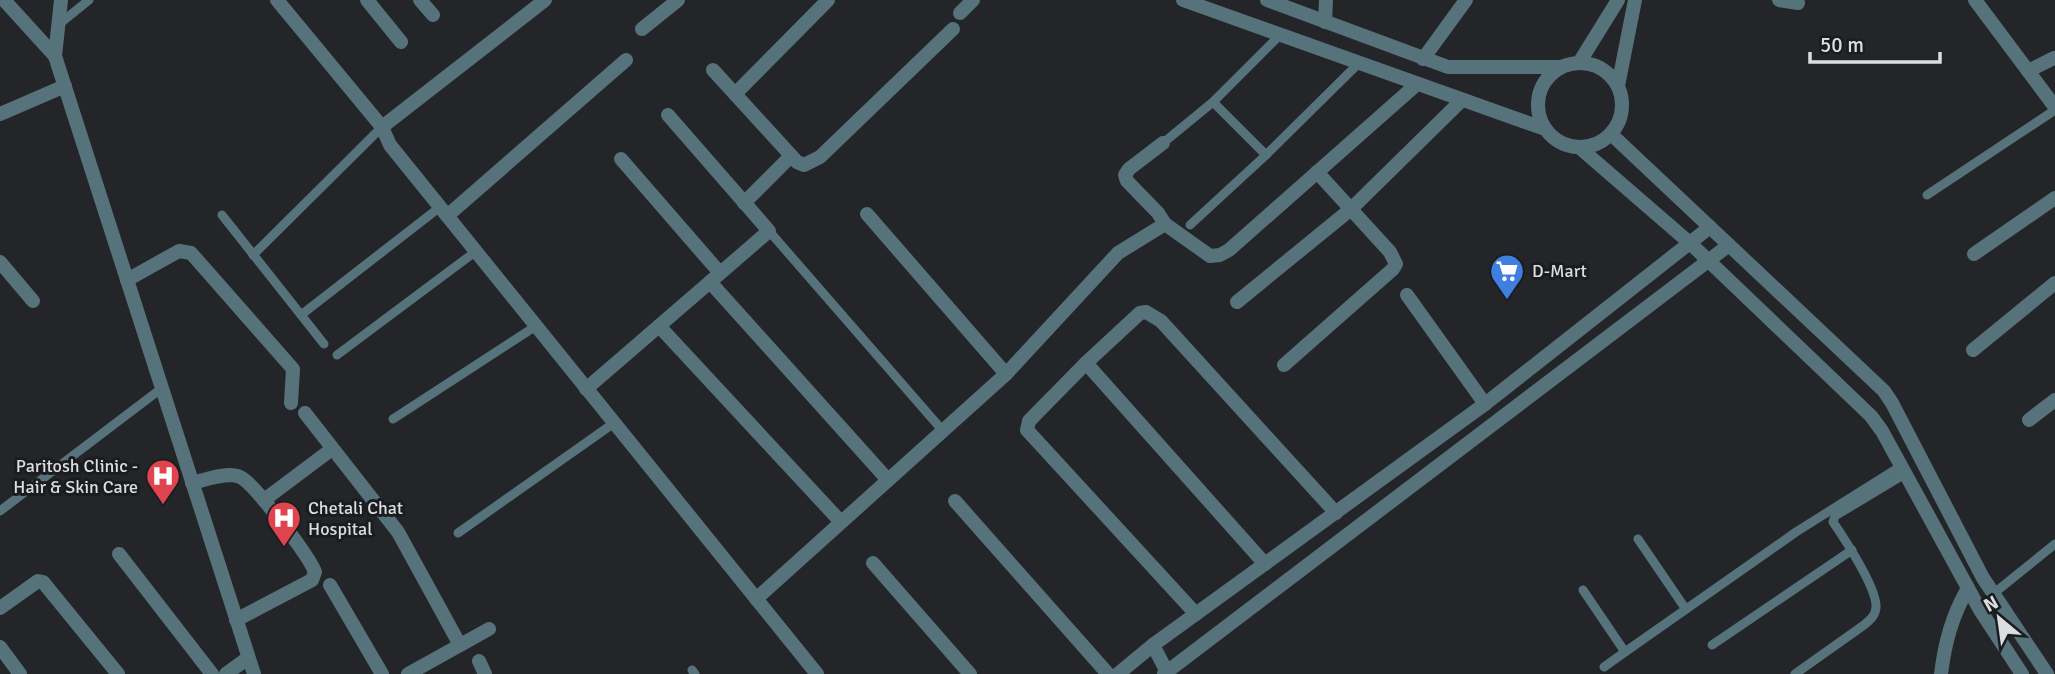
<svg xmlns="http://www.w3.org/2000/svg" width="2055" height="674" viewBox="0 0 2055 674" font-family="Signika,sans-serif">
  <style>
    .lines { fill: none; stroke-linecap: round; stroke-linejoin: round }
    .service { stroke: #56737b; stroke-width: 9 }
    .minor { stroke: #56737b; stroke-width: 14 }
    .tertiary { stroke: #56737b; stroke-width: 14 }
    .labels { text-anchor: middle; stroke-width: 6; stroke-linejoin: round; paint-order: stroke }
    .poi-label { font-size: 18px; fill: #dbdddf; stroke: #1a1c1f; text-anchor: start }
  </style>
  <rect width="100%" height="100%" fill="#232528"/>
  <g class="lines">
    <g class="service">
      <polyline points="58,25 89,0"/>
      <polyline points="1213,102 1266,155"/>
      <polyline points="1163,143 1213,102 1280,35"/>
      <polyline points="1927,195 2055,110"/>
      <polyline points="222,215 324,344"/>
      <polyline points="1190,225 1266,155 1359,63"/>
      <polyline points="769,231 943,431"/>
      <polyline points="253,255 382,127"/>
      <polyline points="301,315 440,207"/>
      <polyline points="337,355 475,252"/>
      <polyline points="393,419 536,326"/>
      <polyline points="0,511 162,388"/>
      <polyline points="458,533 614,423"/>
      <polyline points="1638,539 1685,608"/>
      <polyline points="1583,590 1625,652 1604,667"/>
      <polyline points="1993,594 2055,544"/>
      <polyline points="1712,645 1852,550"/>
      <polyline points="1625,652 1796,532 1901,466"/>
      <polyline points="692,670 695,674"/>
      <path d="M1795,674L1864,625C1870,620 1876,615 1876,607C1877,588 1844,538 1833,522L1835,516L1905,474"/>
    </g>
    <g class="minor">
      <polyline points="4,0 55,56"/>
      <polyline points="277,0 382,127 390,145 817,674"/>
      <polyline points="367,0 401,42"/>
      <polyline points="420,0 433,15"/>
      <polyline points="1779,0 1798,3"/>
      <polyline points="1975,0 2055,107"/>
      <polyline points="960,13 973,0"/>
      <polyline points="1325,22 1326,0"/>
      <polyline points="642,29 678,0"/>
      <polyline points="1423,59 1466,0"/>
      <polyline points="713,70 797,162 804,165 820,157 953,29"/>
      <polyline points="2028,71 2054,58"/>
      <polyline points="735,94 828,0"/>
      <polyline points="0,114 65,86"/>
      <polyline points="382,127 545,0"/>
      <polyline points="1163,143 1129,169 1125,175 1127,181 1158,213 1165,224"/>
      <polyline points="621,159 720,273"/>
      <polyline points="744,203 791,156"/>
      <polyline points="867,214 1006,374"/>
      <polyline points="447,216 626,60"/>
      <polyline points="1974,254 2055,198"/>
      <polyline points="0,262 33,301"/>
      <polyline points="127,280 179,251 191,253 293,369 291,403"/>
      <polyline points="710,282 888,480"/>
      <polyline points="1407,295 1485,404"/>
      <polyline points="1237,302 1351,209 1462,100"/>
      <polyline points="659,326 840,521"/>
      <polyline points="1973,350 2055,283"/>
      <polyline points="1086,363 1265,564"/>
      <polyline points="1284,365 1393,269 1396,264 1390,252 1317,172"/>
      <polyline points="586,389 769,231 668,115"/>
      <polyline points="305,413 398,532 460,645"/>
      <polyline points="2029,420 2055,400"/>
      <path d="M192,483C205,480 228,471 240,477C254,483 309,556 315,572L312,580L236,620"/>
      <polyline points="264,500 332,449"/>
      <polyline points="955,501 1108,674"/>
      <polyline points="119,554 212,674"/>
      <polyline points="873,563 970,674"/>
      <polyline points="330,585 382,674"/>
      <polyline points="756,599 1006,374 1118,253 1165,224 1210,256 1220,255 1229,250 1417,84"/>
      <polyline points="0,608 38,581 43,582 118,674"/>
      <polyline points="1196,614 1027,430 1029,421 1086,363 1140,313 1146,312 1161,321 1336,513"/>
      <polyline points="1153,645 1168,674"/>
      <polyline points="0,647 20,674"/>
      <polyline points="479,661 485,674"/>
      <polyline points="226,674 248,658"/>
      <polyline points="408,674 489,629"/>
      <path d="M1941,674C1945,642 1952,616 1968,588"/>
    </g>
    <g class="tertiary">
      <polyline points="61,0 55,56 254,674"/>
      <polyline points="1183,0 1545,129"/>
      <polyline points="1267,0 1448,67 1561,67"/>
      <circle cx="1580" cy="105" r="42"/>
      <polyline points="1579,63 1618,0"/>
      <polyline points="1618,86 1635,0"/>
      <polyline points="1611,134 1884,391 1892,403 1983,578 2047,674"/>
      <polyline points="1580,148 1691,244 1871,416 1882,431 1980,610 2022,674"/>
      <polyline points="1118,674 1153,645 1485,404 1710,227"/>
      <polyline points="1164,674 1729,245"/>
    </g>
  </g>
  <defs>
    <g id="supermarket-pin" transform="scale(1.75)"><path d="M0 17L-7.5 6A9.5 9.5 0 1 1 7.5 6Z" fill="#3f7fe0" stroke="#1a1c1f"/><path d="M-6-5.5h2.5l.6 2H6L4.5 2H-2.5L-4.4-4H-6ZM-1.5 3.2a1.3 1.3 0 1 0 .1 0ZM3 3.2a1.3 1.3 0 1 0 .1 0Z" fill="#fff"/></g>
    <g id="hospital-pin" transform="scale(1.75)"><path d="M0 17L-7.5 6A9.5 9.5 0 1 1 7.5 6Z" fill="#e0444e" stroke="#1a1c1f"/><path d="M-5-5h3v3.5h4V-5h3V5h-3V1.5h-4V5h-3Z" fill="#fff"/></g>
  </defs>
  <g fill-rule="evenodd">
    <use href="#supermarket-pin" x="1507" y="271"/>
    <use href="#hospital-pin" x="163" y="476"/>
    <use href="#hospital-pin" x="284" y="518"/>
  </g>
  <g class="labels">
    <g class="poi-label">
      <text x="1532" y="277">D-Mart</text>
      <text x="138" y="472" text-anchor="end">Paritosh Clinic -<tspan x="138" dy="21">Hair &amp; Skin Care</tspan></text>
      <text x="308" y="514">Chetali Chat<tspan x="308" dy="21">Hospital</tspan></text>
    </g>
  </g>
  <g transform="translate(1999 618) rotate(331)" stroke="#1a1c1f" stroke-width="5" paint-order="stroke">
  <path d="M0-5L12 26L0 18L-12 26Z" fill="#dbdddf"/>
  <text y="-10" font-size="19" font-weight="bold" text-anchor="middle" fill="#dbdddf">N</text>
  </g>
  <path d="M1810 52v10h130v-10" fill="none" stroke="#dbdddf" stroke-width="3.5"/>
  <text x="1820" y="52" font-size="21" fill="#dbdddf" stroke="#1a1c1f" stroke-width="5" paint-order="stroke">50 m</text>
</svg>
